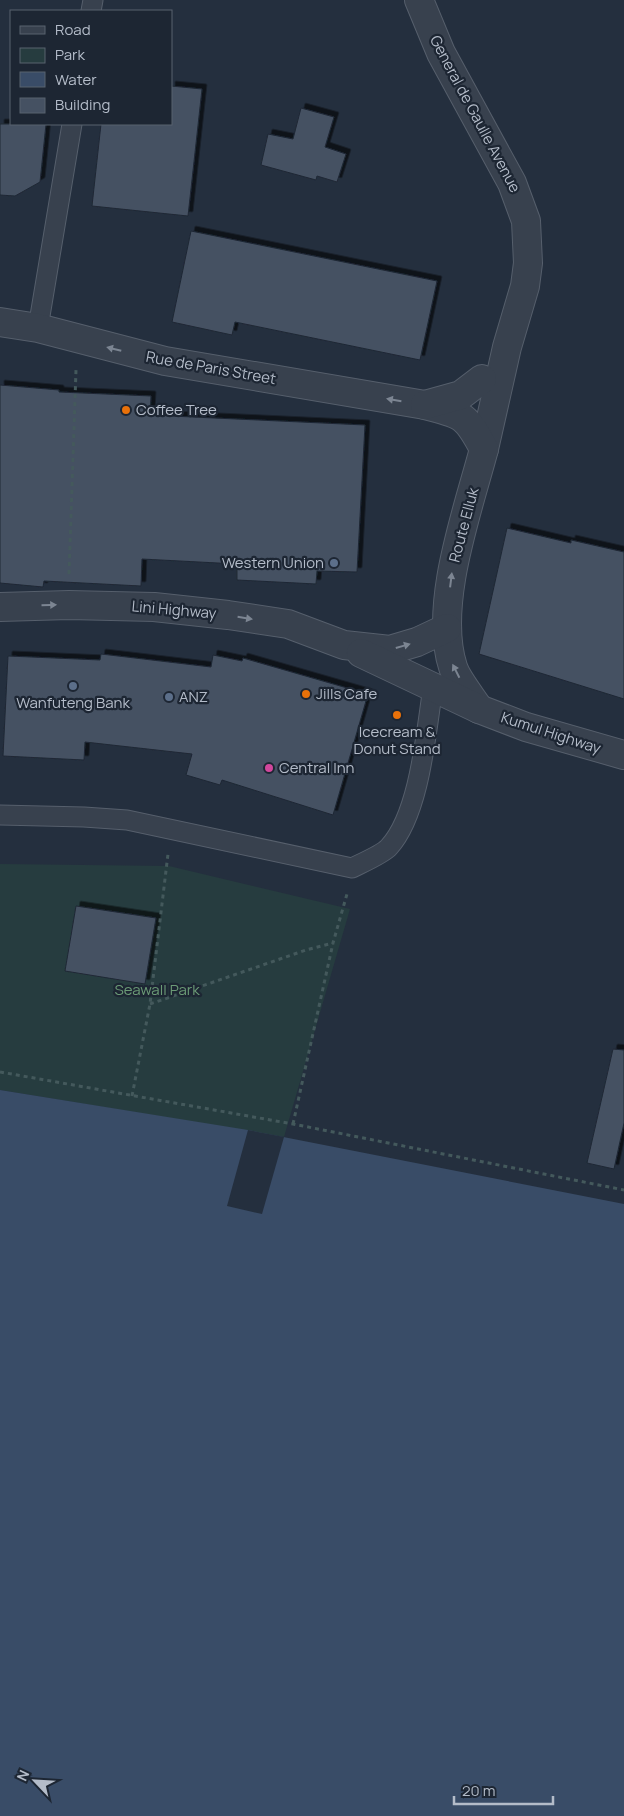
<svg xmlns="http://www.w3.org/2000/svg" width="624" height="1816" viewBox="0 0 624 1816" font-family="Manrope,sans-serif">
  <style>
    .green { fill: #263c3f }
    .water { fill: #394c67 }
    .pier { fill: #242f3e }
    .building { fill: #455162; stroke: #1f2835; filter: url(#shadow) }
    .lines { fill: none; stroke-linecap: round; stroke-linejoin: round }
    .service-casing { stroke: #565f6c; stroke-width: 21 }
    .minor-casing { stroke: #565f6c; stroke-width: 30 }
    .tertiary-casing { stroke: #565f6c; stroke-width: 30 }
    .path { stroke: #44595c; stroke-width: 3; stroke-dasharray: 4 4; stroke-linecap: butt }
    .service { stroke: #38414e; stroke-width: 19 }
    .minor { stroke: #38414e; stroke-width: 28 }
    .tertiary { stroke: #38414e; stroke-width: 28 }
    .oneway { fill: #7c8592 }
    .food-dot { fill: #e8710a; stroke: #1d2633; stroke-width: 2 }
    .service-dot { fill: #5c6f8a; stroke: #1d2633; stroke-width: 2 }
    .hotel-dot { fill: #d1479c; stroke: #1d2633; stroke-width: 2 }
    .labels { text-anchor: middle; stroke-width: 4.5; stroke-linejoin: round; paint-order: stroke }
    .street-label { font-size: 15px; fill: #b4bcc9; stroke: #1d2633 }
    .poi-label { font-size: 15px; fill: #b4bcc9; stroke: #1d2633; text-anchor: start }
    .park-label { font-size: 15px; fill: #6b9a76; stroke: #1d2633 }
  </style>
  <defs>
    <filter id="shadow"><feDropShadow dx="4.5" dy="-4.5" stdDeviation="0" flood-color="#0009"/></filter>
  </defs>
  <rect width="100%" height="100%" fill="#242f3e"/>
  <polygon class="green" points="0,864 169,866 350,909 284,1137 0,1090"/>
  <polygon class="water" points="0,1090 248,1130 624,1204 624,1816 0,1816"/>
  <polygon class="pier" points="248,1130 284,1137 262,1214 227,1206"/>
  <g class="building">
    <polygon points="171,86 202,89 188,216 92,206 101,124 171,124"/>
    <polygon points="301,108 334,117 325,147 346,154 337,182 317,176 316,180 261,165 268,134 293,139"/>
    <polygon points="0,124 46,124 40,182 15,196 0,195"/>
    <polygon points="191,231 437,281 420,360 235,322 232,335 172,322"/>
    <polygon points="0,385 59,390 59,392 151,396 150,415 365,425 357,572 317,571 316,584 237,580 237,564 142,559 141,586 44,581 43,587 0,583"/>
    <polygon points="507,528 571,543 571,540 624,552 624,699 479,654"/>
    <polygon points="101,654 211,667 213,655 242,661 243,658 368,694 333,815 222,780 220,785 186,775 192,754 85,742 84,760 3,756 8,656 100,660"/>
    <polygon points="76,906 156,918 145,984 65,971"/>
    <polygon points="613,1049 624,1050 624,1123 614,1169 587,1163"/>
  </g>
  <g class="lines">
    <g class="service-casing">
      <g id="service">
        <polyline points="91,11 93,0"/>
        <polyline points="38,328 72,124"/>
        <path d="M0,815L84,817L127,820L352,868C362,863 383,854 389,847C420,813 426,732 433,687"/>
      </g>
    </g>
    <g class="minor-casing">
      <polyline id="minor" points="419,0 441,53 512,183 526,221 528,263 525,286 507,347 484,449"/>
    </g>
    <g class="tertiary-casing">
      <g id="tertiary">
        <path d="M0,322L38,328L165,361L425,405C462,415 465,413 484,449C468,510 433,605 453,667C456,678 472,698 479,709"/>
        <polyline points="425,405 461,395 482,379"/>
        <polyline points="0,607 69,605 154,607 228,615 288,624 344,645 390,650 417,642 447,628"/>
        <polyline points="361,653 479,709 526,727 624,755"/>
      </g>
    </g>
    <g class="path">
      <polyline points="69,574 76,370"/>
      <polyline points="150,1004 306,950 333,943"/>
      <polyline points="0,1072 293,1124 624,1190"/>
      <polyline points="132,1096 150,1004 168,854"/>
      <polyline points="293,1124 333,943 347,894"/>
    </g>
    <use href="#service" class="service"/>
    <use href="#minor" class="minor"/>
    <use href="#tertiary" class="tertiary"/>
  </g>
  <defs><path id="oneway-solid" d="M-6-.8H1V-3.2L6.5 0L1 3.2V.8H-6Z" transform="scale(1.25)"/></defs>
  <g class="oneway">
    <use href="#oneway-solid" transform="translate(114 349) rotate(-166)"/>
    <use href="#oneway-solid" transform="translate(394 400) rotate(-170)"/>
    <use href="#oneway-solid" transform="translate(451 580) rotate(-83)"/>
    <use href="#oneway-solid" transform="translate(49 605) rotate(-2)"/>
    <use href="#oneway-solid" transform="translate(245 618) rotate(9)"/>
    <use href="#oneway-solid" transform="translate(403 646) rotate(-16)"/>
    <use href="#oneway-solid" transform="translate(456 671) rotate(-117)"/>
  </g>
  <g class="food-dot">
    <circle cx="126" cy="410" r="5"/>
    <circle cx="306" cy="694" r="5"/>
    <circle cx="397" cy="715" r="5"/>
  </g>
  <g class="service-dot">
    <circle cx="334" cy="563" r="5"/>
    <circle cx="73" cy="686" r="5"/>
    <circle cx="169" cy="697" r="5"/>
  </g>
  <circle class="hotel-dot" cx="269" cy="768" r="5"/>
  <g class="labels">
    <g class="street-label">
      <text transform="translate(475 114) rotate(62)" y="5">General de Gaulle Avenue</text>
      <text transform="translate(211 368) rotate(10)" y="5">Rue de Paris Street</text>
      <text transform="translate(464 525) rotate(-75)" y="5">Route Elluk</text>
      <text transform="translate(174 610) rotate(5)" y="5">Lini Highway</text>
      <text transform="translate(551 733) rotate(18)" y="5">Kumul Highway</text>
    </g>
    <g class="poi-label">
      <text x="136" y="415">Coffee Tree</text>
      <text x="324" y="568" text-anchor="end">Western Union</text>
      <text x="316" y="699">Jills Cafe</text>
      <text x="179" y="702">ANZ</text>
      <text x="73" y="708" text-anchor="middle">Wanfuteng Bank</text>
      <text x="397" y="737" text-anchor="middle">Icecream &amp;<tspan x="397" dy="17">Donut Stand</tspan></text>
      <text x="279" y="773">Central Inn</text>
    </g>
    <g class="park-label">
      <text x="157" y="995">Seawall Park</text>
    </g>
  </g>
  <rect x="10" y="10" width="162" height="115" fill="#1d2633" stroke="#59626f"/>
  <rect x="20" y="26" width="25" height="8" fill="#38414e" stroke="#59626f"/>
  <text x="55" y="35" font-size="15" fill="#b4bcc9">Road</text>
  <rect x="20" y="48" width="25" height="15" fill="#263c3f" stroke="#59626f"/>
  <text x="55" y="60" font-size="15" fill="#b4bcc9">Park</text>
  <rect x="20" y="72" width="25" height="15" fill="#394c67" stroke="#59626f"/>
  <text x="55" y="85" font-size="15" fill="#b4bcc9">Water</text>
  <rect x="20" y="98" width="25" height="15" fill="#455162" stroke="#59626f"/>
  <text x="55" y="110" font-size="15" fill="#b4bcc9">Building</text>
  <g transform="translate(35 1781) rotate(295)" stroke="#1d2633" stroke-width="4" paint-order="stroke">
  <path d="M0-4L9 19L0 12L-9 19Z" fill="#b4bcc9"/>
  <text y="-8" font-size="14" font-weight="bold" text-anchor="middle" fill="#b4bcc9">N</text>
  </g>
  <path d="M454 1796v8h99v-8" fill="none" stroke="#b4bcc9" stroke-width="2.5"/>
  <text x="462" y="1796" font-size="15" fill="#b4bcc9" stroke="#1d2633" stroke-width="4" paint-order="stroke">20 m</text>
</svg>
